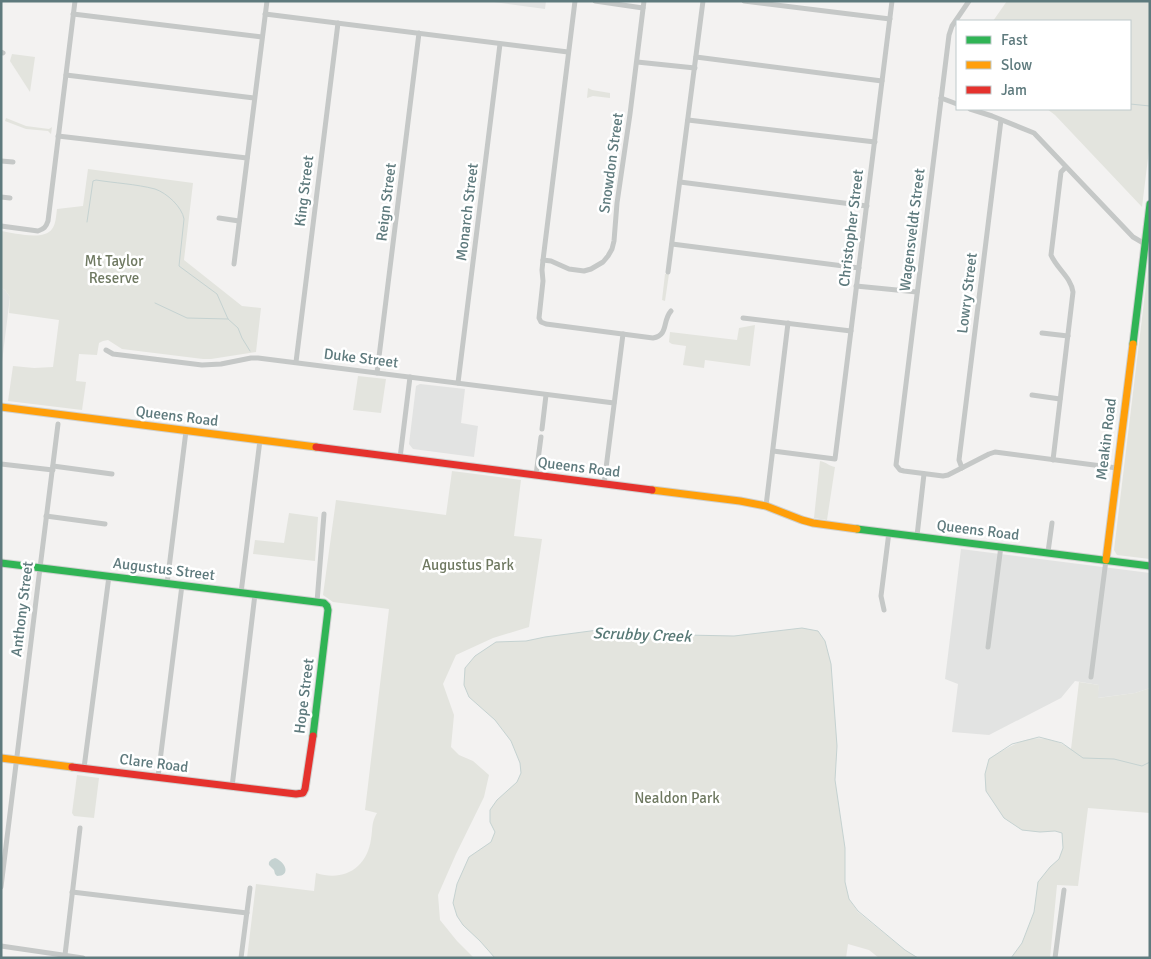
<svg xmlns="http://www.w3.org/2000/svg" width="1151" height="959" viewBox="0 0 1151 959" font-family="Signika,sans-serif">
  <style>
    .built { fill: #e2e3e2 }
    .green { fill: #e3e4de }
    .water { fill: #c5d2d1 }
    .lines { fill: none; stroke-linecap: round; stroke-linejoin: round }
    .stream { stroke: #c5d2d1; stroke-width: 1 }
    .fast-casing { stroke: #ced0cf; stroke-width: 9 }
    .slow-casing { stroke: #ced0cf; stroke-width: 9 }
    .jam-casing { stroke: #ced0cf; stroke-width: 9 }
    .street { stroke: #c5c8c7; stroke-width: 5 }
    .fast { stroke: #30b455; stroke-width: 7 }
    .slow { stroke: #ff9f0a; stroke-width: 7 }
    .jam { stroke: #e5322d; stroke-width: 7 }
    .labels { text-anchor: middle; stroke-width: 5; stroke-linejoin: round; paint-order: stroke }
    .street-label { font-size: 15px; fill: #5e7a7d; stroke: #fff }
    .park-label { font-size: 15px; fill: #6f7961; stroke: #fff }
    .water-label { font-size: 16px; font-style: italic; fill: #587976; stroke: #fff }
  </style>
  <rect width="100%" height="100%" fill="#f3f2f1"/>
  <g class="built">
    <polygon points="487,1 546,1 545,9"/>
    <polygon points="1,288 5,290 10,297 1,370"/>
    <polygon points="420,384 465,389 461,423 478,426 474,457 413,449 409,444 416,386"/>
    <polygon points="961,549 1150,573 1150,688 1135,693 1097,698 1099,685 1075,681 1061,698 989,735 952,732 958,684 945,679"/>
  </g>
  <g class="green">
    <polygon points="1007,1 1150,1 1150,142 1142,207 1055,115 1047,109 1130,109 1130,21 993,21"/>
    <polygon points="12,54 35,57 30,92 10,61"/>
    <polygon points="588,88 592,90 610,93 610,98 593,96 587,98"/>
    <polygon points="6,118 26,126 49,129 52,127 51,134 48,131 26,129 5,121"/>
    <path d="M88,169L193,183L184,260L242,306L261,308L256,352L211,359H203L122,349L108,340L103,341L99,343L97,355L79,354L76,381L86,382L82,410L8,401L13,366L34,368L53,367L59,320L9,313L10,297L5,290L1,288V231C14,233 44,241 52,229C56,224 56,216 57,209L83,206Z"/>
    <polygon points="1150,252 1150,559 1117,555 1114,550"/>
    <polygon points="665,274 669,274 665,301 662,300"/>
    <polygon points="755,325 750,366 705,360 704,368 683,365 686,346 672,344 669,342 670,332 737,340 739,328"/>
    <polygon points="358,376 386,379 381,413 353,410"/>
    <path d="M820,461C826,462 829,466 835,467L827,520L814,518Z"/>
    <path d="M452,471L521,480L514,536L542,539L529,627L493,638L456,655L443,684L454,715L451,747L459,755L473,761L489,775L484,797L456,854L438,895L440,920L457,941L474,958H247L256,884L314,891L316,873C344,882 367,868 371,839C373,828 371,823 377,813L365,810L389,609L333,602L323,595L336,500L446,515Z"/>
    <polygon points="289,513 318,517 315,561 253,554 255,540 284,543"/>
    <polygon points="802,628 818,631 825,641 831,664 837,746 835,780 845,848 845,882 849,899 858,912 905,950 918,958 879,958 869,950 848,944 846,958 495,958 480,941 463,925 457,916 453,903 457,884 469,857 491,842 495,832 490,822 490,810 497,800 517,782 521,773 520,763 511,741 495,720 469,697 464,685 465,668 475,656 496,642 526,641 545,637 598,630 637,634 734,636"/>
    <path d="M1079,682L1099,685L1098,698L1135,693L1150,688V813L1088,808L1078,886L1057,885L1050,958H1011L1022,943L1034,912L1038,882L1050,867L1059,859L1063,848L1062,833L1055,831L1040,832L1022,830L1004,818L986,791L985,774L989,759C1019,740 1038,729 1071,749Z"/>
    <polygon points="77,775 99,778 94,818 74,816 72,813"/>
  </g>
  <path class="water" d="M275,858C286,862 291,876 277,876L275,874L274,870L269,865C268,861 272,859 275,858Z"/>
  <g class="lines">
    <g class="stream">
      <polyline points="1130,104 1150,106"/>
      <path d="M87,222L93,181L96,180C114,183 136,184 155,189C167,193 182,207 184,219L179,266L217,294L228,319L238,328L242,338L250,351"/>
      <polyline points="155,303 187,318 228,319"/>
      <polyline points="495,958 480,941 463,925 457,916 453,903 457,884 469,857 491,842 495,832 490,822 490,810 497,800 517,782 521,773 520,763 511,741 495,720 469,697 464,685 465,668 475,656 496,642 526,641 545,637 598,630 637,634 734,636 802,628 818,631 825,641 831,664 837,746 835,780 845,848 845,882 849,899 858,911 905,950 918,958"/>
      <polyline points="1011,958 1022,943 1034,912 1038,882 1050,867 1059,859 1063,848 1062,833 1055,831 1040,832 1022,830 1004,818 986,791 985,774 989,759 1012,744 1039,737 1062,743 1083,758 1114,759 1142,766 1150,762"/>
    </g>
    <g class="fast-casing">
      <g id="fast">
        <polyline points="1133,344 1150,204"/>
        <polyline points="857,529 1150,566"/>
        <polyline points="1,563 324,603 327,606 328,610 313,736"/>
      </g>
    </g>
    <g class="slow-casing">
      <g id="slow">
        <polyline points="1,407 316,447"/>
        <polyline points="652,490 740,501 766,506 802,520 813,523 857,529"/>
        <polyline points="1106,560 1133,344"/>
        <polyline points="1,758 72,767"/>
      </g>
    </g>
    <g class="jam-casing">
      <g id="jam">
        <polyline points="316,447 652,490"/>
        <polyline points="72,767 296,794 303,793 305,789 313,736"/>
      </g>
    </g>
    <g class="street">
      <path d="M575,1L543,260L542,270L543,281L539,318L541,322L546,324L653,338C669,335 662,321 671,311"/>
      <polyline points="595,1 643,8"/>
      <polyline points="744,1 890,19"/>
      <polyline points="969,1 952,26 949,35 896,465 900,470 904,471 943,476 948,475 989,454 995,452 1117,468"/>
      <polyline points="73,14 262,37"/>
      <polyline points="265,14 568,52"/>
      <polyline points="1,52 3,53"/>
      <polyline points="696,57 882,81"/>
      <polyline points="637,62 695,68"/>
      <polyline points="66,75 254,98"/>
      <polyline points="941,98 957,104"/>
      <polyline points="970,109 992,116 1034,133 1133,237 1145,244"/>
      <polyline points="688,120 875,142"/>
      <polyline points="58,136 247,158"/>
      <polyline points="1,161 13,162"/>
      <polyline points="680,182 867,206"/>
      <polyline points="1,197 10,198"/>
      <polyline points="219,218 239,221"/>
      <path d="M1,226L38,231C44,229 46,227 48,221L75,1"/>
      <polyline points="672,244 859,268"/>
      <polyline points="543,260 551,261 569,269 584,271 591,269 603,262 608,256 612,249 614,241 617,203 630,114 644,1"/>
      <polyline points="234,264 267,1"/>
      <polyline points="668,272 703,1"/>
      <polyline points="856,286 917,292"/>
      <polyline points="743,318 851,331"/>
      <polyline points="1042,333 1068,336"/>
      <polyline points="106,350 113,354 202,365 221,364 251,358 258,358 614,403"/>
      <polyline points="296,362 338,23"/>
      <polyline points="377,373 419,33"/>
      <polyline points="458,383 500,44"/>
      <polyline points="1032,395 1060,399"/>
      <polyline points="542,429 546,395"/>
      <polyline points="773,451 835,459 892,1"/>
      <polyline points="400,458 410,377"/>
      <path d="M1053,460L1073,292C1071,277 1057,269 1051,255L1061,172L1066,167"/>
      <polyline points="1,464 53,470"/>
      <polyline points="53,466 112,474"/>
      <polyline points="962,468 959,460 1001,120"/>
      <polyline points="536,475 541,437"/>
      <polyline points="604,484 623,334"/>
      <polyline points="766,506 788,323"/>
      <polyline points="46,516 105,524"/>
      <polyline points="917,536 924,474"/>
      <polyline points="1048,552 1052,523"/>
      <polyline points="167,584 186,431"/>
      <polyline points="241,593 260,440"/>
      <polyline points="317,602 324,514"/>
      <polyline points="884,610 881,596 889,532"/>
      <polyline points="988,647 1001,546"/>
      <polyline points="1091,677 1106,560"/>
      <polyline points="84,768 109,576"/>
      <polyline points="158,777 182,585"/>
      <polyline points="232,787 255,594"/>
      <polyline points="1,887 40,568 58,424"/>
      <polyline points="72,892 247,913"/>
      <polyline points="1,946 83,958"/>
      <polyline points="65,955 80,828"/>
      <polyline points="241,958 250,888"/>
      <polyline points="1055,958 1064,890"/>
    </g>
    <use href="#fast" class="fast"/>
    <use href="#slow" class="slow"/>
    <use href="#jam" class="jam"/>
  </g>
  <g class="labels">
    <g class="street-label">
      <text transform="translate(611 163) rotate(-82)" y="5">Snowdon Street</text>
      <text transform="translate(304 191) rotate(-83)" y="5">King Street</text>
      <text transform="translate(386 202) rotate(-83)" y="5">Reign Street</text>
      <text transform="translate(467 212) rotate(-83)" y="5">Monarch Street</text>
      <text transform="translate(851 228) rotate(-83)" y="5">Christopher Street</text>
      <text transform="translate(912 230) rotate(-83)" y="5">Wagensveldt Street</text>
      <text transform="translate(967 293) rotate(-83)" y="5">Lowry Street</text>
      <text transform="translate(361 358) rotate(7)" y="5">Duke Street</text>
      <text transform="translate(177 416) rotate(7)" y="5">Queens Road</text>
      <text transform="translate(1106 439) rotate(-83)" y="5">Meakin Road</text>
      <text transform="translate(579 467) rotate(7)" y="5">Queens Road</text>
      <text transform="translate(978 530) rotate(7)" y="5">Queens Road</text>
      <text transform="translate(164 569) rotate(7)" y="5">Augustus Street</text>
      <text transform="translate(22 609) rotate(-83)" y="5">Anthony Street</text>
      <text transform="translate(304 696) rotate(-83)" y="5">Hope Street</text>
      <text transform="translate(154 763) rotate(7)" y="5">Clare Road</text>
    </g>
    <g class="park-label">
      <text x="114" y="266">Mt Taylor<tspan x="114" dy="17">Reserve</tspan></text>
      <text x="468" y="570">Augustus Park</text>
      <text x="677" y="803">Nealdon Park</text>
    </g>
    <g class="water-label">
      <text transform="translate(642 634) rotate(2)" y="6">Scrubby Creek</text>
    </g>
  </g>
  <rect width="1151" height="959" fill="none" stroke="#5e7a7d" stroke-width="5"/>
  <rect x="956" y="20" width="175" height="90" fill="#ffffff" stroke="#bfcacb"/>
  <rect x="966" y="36" width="25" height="8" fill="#30b455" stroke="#bfcacb"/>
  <text x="1001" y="45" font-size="15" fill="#5e7a7d">Fast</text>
  <rect x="966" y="61" width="25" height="8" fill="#ff9f0a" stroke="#bfcacb"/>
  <text x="1001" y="70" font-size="15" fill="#5e7a7d">Slow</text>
  <rect x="966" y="86" width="25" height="8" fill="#e5322d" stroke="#bfcacb"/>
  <text x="1001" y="95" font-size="15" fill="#5e7a7d">Jam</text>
</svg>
